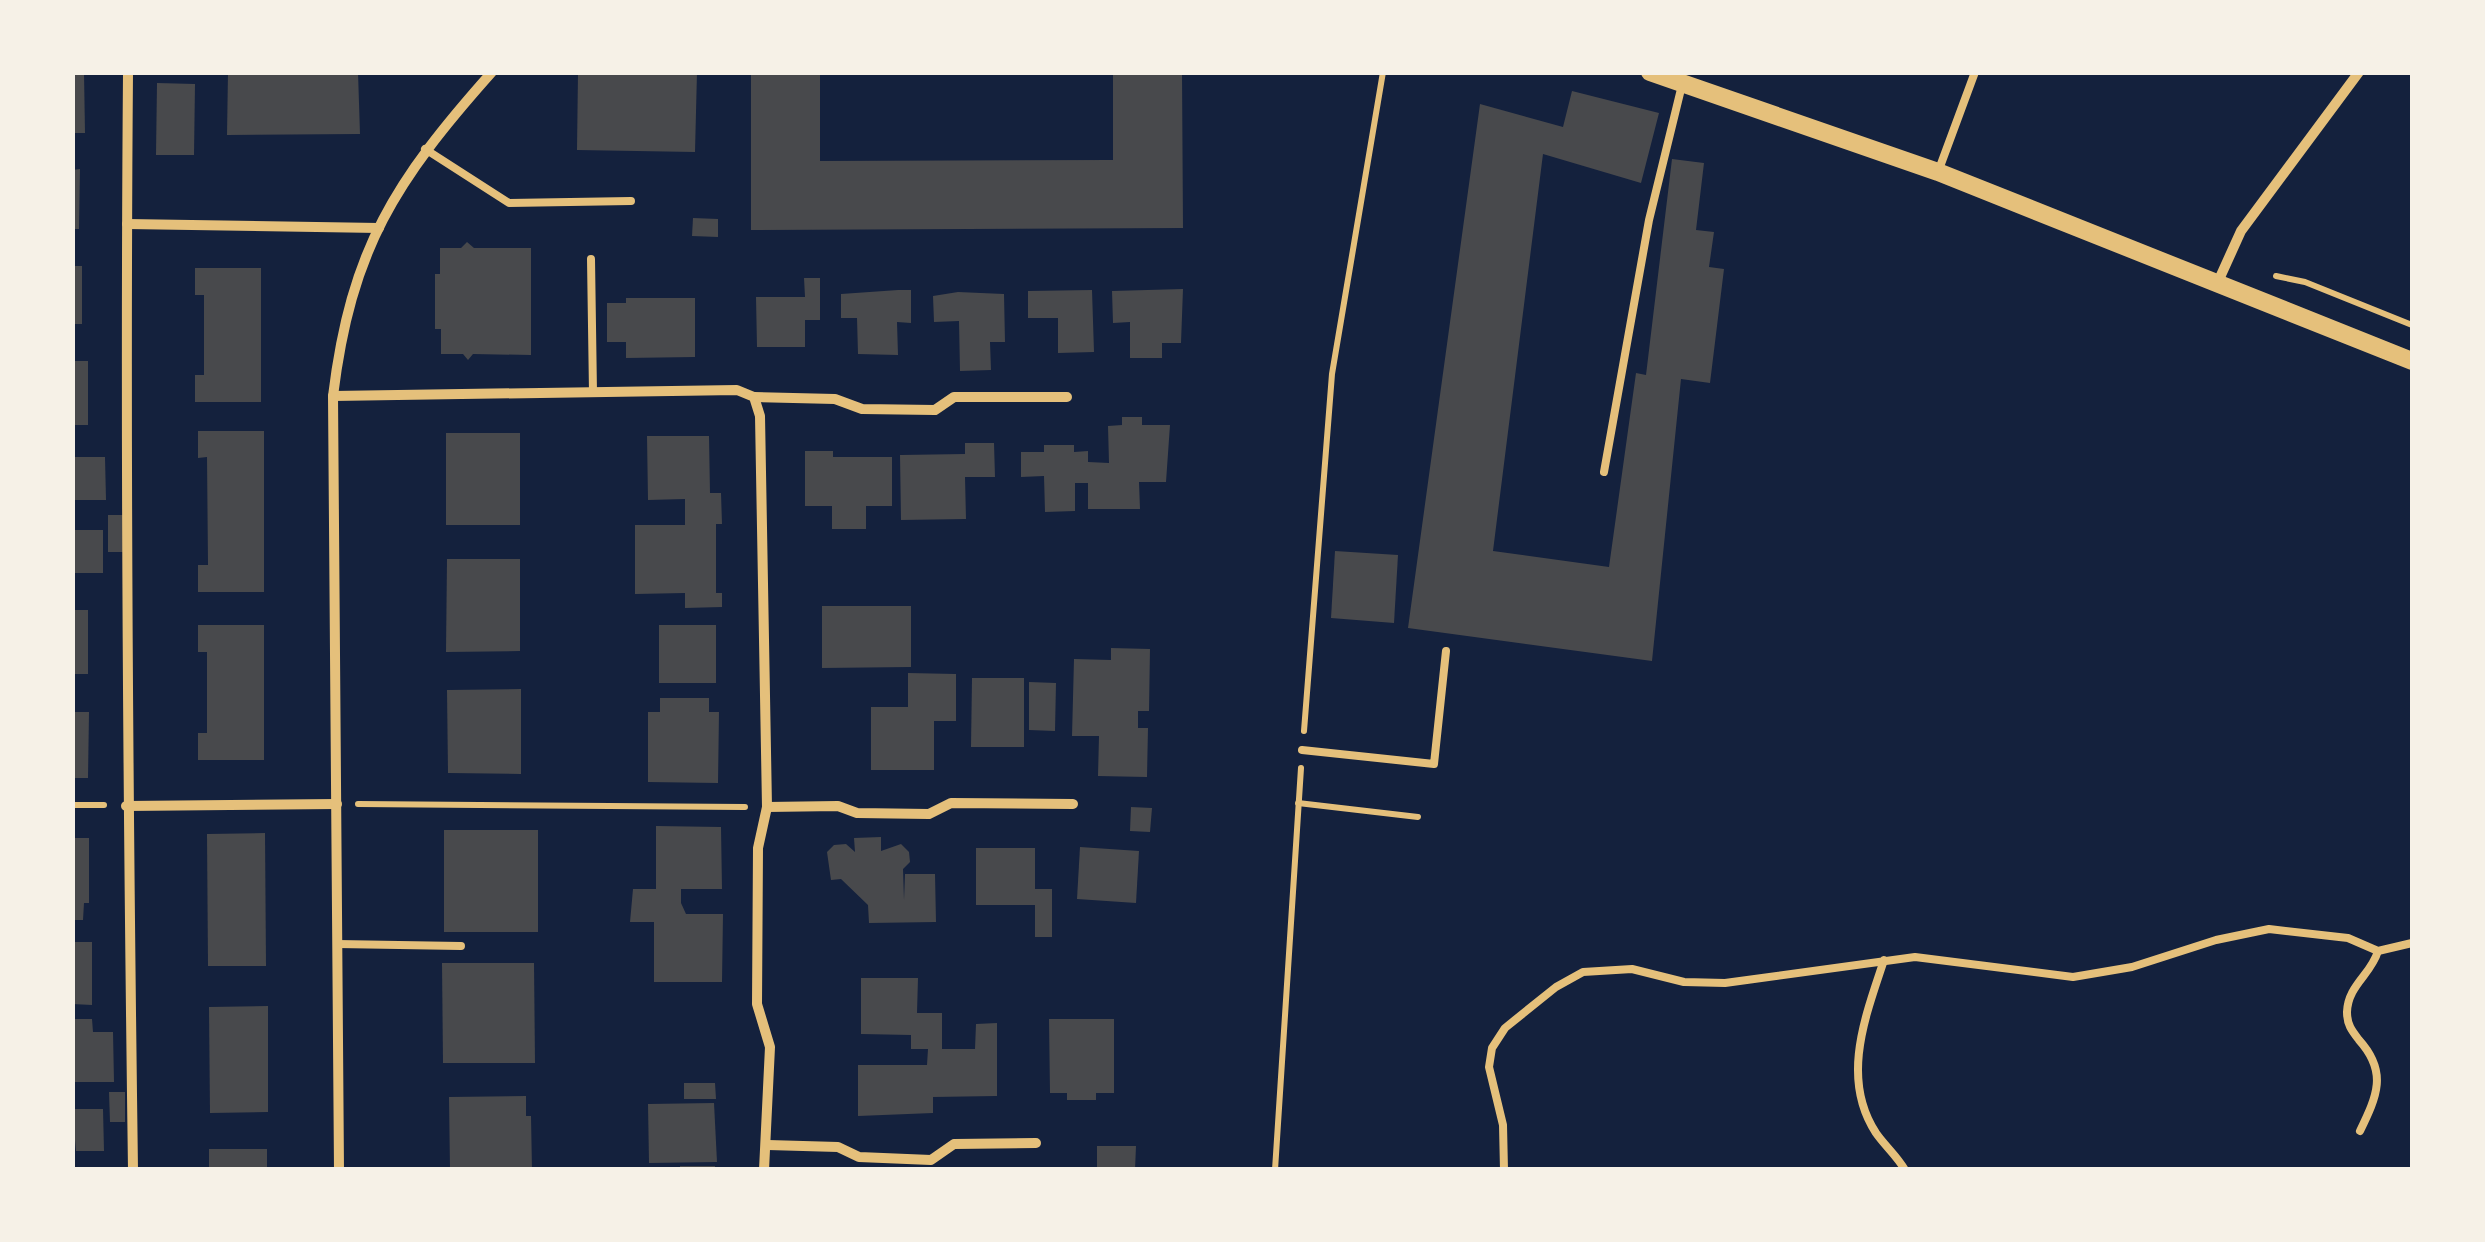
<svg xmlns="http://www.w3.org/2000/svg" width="2485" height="1242" viewBox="0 0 2485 1242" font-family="'Nunito Sans',sans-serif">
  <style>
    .building { fill: #48494c }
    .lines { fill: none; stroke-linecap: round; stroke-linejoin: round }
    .path { stroke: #e5c07b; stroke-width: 6 }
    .service { stroke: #e5c07b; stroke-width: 8 }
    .minor { stroke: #e5c07b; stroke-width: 10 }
    .tertiary { stroke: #e5c07b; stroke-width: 18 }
  </style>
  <rect width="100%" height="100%" fill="#14213d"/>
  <g class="building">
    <polygon points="72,72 84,72 85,133 72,133"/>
    <polygon points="228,72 358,72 360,134 227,135"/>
    <polygon points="578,72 697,72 695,152 577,150"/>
    <polygon points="751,72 820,72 820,161 1113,160 1113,72 1182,72 1183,228 751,230"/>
    <polygon points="157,83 195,84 194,155 156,155"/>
    <polygon points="1572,91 1659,113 1641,183 1543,154 1493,551 1609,567 1636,373 1646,375 1672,159 1704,163 1696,230 1714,232 1709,267 1724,269 1710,383 1681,379 1652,661 1408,628 1480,104 1563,127"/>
    <polygon points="80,169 79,229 72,229 72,170"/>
    <polygon points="693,218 718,219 718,237 692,236"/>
    <polygon points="467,242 474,248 531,248 531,355 473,354 468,360 463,354 441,354 441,329 435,329 435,274 440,274 440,248 461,248"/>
    <rect x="72" y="266" width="10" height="58"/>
    <polygon points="195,268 261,268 261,402 195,402 195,375 204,375 204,295 195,295"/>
    <polygon points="804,278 820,278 820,320 805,320 805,347 757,347 756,297 805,297"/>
    <polygon points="1183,289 1181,343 1162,343 1162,358 1130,358 1130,322 1113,323 1112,291"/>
    <polygon points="898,290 911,290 911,323 897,322 898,355 858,354 857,318 841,318 841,294"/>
    <polygon points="1092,290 1094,352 1058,353 1058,318 1028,318 1028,291"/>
    <polygon points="958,292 1004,294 1005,342 990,342 991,370 960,371 959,321 934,322 933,296"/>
    <polygon points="626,298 695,298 695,357 626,358 626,342 607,342 607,303 626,303"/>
    <rect x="72" y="361" width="16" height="64"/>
    <polygon points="1122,417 1142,417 1142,425 1170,425 1166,482 1139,482 1140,509 1088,509 1088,483 1075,483 1075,511 1045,512 1044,476 1021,477 1021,452 1044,452 1044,445 1074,445 1074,452 1088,451 1088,462 1109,463 1108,426 1122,425"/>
    <polygon points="198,431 264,431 264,592 198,592 198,565 208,565 207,457 198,458"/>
    <rect x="446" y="433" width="74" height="92"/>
    <polygon points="647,436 709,436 710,493 721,493 722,524 716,524 716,593 722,593 722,607 685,608 685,593 635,594 635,525 685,525 685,499 648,500"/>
    <polygon points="965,443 994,443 995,477 965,477 966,519 901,520 900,455 965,454"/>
    <polygon points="805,451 833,451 833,457 892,457 892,506 866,506 866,529 832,529 832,506 805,506"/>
    <polygon points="72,457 105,457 106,500 72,500"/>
    <rect x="108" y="515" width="16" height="37"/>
    <rect x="72" y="530" width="31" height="43"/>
    <polygon points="1335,551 1398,555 1394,623 1331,618"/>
    <polygon points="447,559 520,559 520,651 446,652"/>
    <polygon points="822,606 911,606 911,667 822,668"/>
    <rect x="72" y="610" width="16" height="64"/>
    <polygon points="198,625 264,625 264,760 198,760 198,733 207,733 207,652 198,652"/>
    <rect x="659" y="625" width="57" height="58"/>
    <polygon points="1111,648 1150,649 1149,711 1138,711 1138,728 1148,728 1147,777 1098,776 1099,736 1072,736 1074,659 1111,660"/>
    <polygon points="908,673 956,674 956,721 934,721 934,770 871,770 871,707 908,707"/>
    <polygon points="972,678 1024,678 1024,747 971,747"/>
    <polygon points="1029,682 1056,683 1055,731 1029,730"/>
    <polygon points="521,689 521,774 448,773 447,690"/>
    <polygon points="660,698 709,698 709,712 719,712 718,783 648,782 648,712 660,712"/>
    <polygon points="72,712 89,712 88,778 72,778"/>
    <polygon points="1131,807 1152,808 1150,832 1130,831"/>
    <polygon points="656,826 721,827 722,889 681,889 681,903 686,914 723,914 722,982 654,982 654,922 630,922 633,889 656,889"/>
    <rect x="444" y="830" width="94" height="102"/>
    <polygon points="265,833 266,966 208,966 207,834"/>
    <polygon points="881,837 881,851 901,844 909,852 910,862 903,869 904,900 905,874 935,874 936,922 869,923 868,905 841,879 831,880 827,852 834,845 846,844 855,852 854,838"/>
    <polygon points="72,838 89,838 89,903 84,903 83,920 72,920"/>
    <polygon points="1080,847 1139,851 1136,903 1077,899"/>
    <polygon points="976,848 1035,848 1035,889 1052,889 1052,937 1035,937 1035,905 976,905"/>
    <polygon points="72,942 92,942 92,1005 72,1004"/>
    <polygon points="442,963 534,963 535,1063 443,1063"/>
    <polygon points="861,978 918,978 917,1013 942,1013 942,1049 975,1049 976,1024 997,1023 997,1096 933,1097 933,1113 858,1116 858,1065 927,1065 928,1049 911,1049 911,1035 861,1034"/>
    <polygon points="268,1006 268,1112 210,1113 209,1007"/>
    <polygon points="72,1019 92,1019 93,1032 113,1032 114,1082 72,1082"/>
    <polygon points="1049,1019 1114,1019 1114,1093 1096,1093 1096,1100 1067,1100 1067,1093 1050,1093"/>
    <polygon points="684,1083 715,1083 716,1099 684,1099"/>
    <polygon points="109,1092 125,1092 125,1122 110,1122"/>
    <polygon points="526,1096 526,1116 531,1116 532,1170 450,1170 449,1097"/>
    <polygon points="714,1103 717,1162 649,1163 648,1104"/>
    <polygon points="72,1109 103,1109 104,1151 76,1151"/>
    <polygon points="1097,1146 1136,1146 1135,1170 1097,1170"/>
    <rect x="209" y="1149" width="58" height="21"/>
    <rect x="680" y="1166" width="35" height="4"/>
  </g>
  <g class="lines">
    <g class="path">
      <polyline points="2276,276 2305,282 2412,325"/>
      <polyline points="1304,731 1332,374 1383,72"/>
      <polyline points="1298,803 1418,817"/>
      <polyline points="358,804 745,807"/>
      <polyline points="72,805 104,805"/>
      <polyline points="1275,1170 1301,768"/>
    </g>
    <g class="service">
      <polyline points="425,149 509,203 631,201"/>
      <polyline points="1938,172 1975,72"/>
      <polyline points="591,259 593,393"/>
      <polyline points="1604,472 1649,220 1682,85"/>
      <polyline points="1302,750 1434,764 1446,651"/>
      <polyline points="337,944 461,946"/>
      <path d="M1884,960C1866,1015 1840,1078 1876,1133C1885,1146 1897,1156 1905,1170"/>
      <path d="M2360,1131C2377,1096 2388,1072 2359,1040C2352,1031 2347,1025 2347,1012C2348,985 2371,975 2378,951"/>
      <polyline points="1504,1170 1503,1125 1489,1067 1492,1048 1505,1028 1556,987 1583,972 1632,969 1684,982 1725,983 1915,957 2073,977 2132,967 2216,940 2269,929 2348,938 2378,951 2412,943"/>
    </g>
    <g class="minor">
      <path d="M128,73C125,438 128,804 133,1170"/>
      <polyline points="127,224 379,228"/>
      <polyline points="2217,284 2241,231 2359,72"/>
      <polyline points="333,396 737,390 754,397 760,416 767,807 758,848 757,1004 770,1047 764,1170"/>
      <polyline points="754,397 835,399 862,409 935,410 954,397 1067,397"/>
      <polyline points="126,806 337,804"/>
      <polyline points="767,807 838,806 857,813 929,814 951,803 1073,804"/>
      <polyline points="768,1145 838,1147 859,1157 931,1160 954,1144 1036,1143"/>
      <path d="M339,1170L333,396C351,249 395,181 492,72"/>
    </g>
    <polyline class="tertiary" points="1650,72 1938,172 2412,361"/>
  </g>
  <rect width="2485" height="1242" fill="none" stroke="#f6f1e7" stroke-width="150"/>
</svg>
